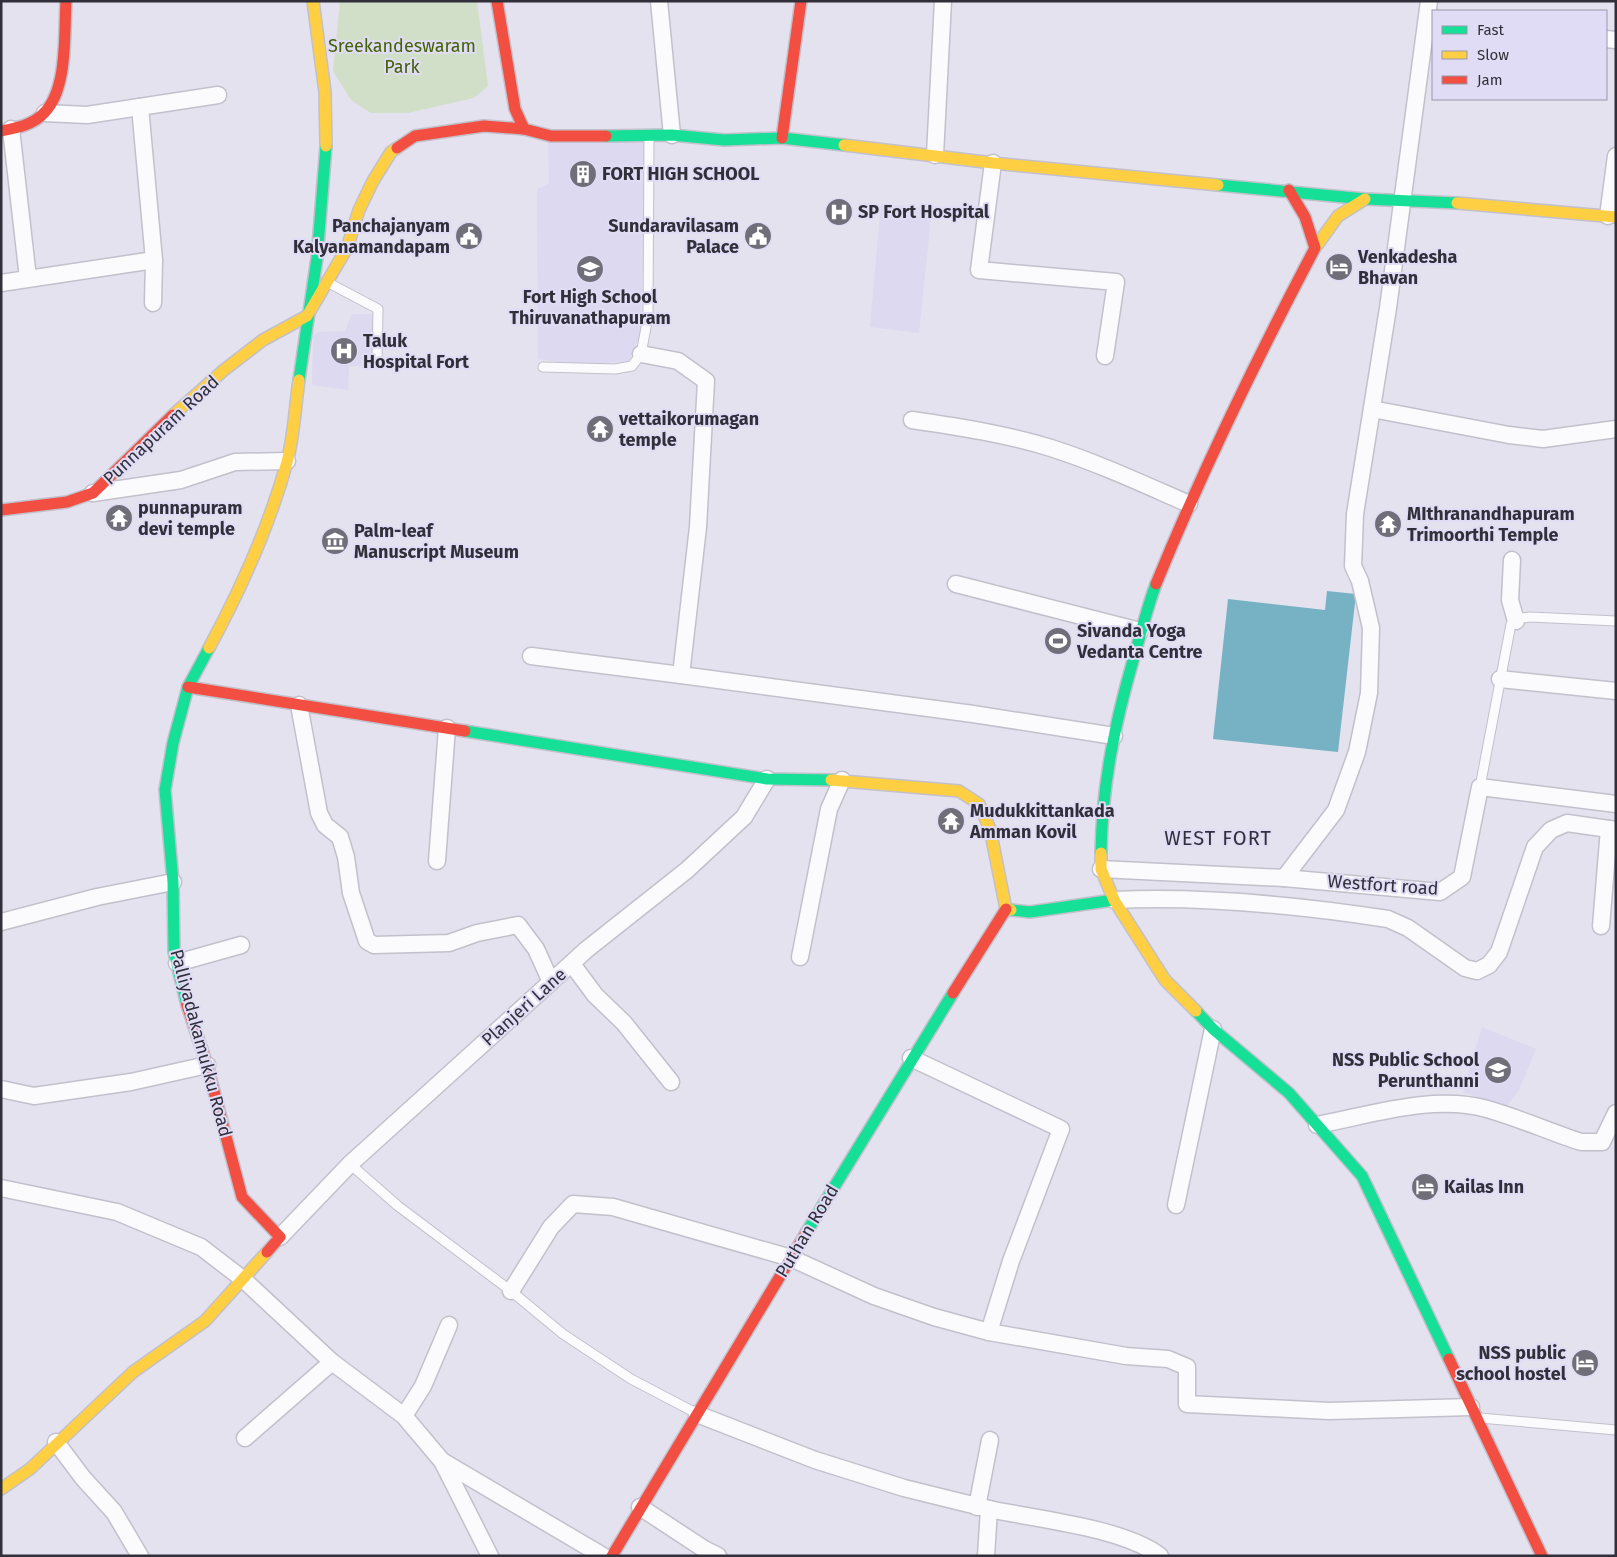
<svg xmlns="http://www.w3.org/2000/svg" width="1617" height="1557" viewBox="0 0 1617 1557" font-family="'Fira Sans',sans-serif">
  <style>
    .built { fill: #dcd9f0 }
    .green { fill: #d2dfc8 }
    .water { fill: #76b2c4 }
    .lines { fill: none; stroke-linecap: round; stroke-linejoin: round }
    .lane-casing { stroke: #c2c0cb; stroke-width: 11 }
    .street-casing { stroke: #c2c0cb; stroke-width: 19 }
    .fast-casing { stroke: #c2c0cb; stroke-width: 14 }
    .slow-casing { stroke: #c2c0cb; stroke-width: 14 }
    .jam-casing { stroke: #c2c0cb; stroke-width: 14 }
    .lane { stroke: #fbfbfd; stroke-width: 9 }
    .street { stroke: #fbfbfd; stroke-width: 16 }
    .fast { stroke: #16e098; stroke-width: 11 }
    .slow { stroke: #ffcf43; stroke-width: 11 }
    .jam { stroke: #f24e42; stroke-width: 11 }
    .labels { text-anchor: middle; stroke-width: 4; stroke-linejoin: round; paint-order: stroke }
    .park-label { font-size: 18px; fill: #436204; stroke: #e0dcf5 }
    .poi-label { font-size: 18px; font-weight: bold; fill: #312f39; stroke: #e0dcf5; text-anchor: start }
    .street-label { font-size: 18px; fill: #312f39; stroke: #e0dcf5 }
    .quarter-label { font-size: 20px; letter-spacing: 1px; fill: #312f39; stroke: #e0dcf5 }
  </style>
  <rect width="100%" height="100%" fill="#e4e2ef"/>
  <g class="built">
    <polygon points="548,139 645,142 641,332 629,361 585,365 538,359 537,189 549,184"/>
    <polygon points="881,204 932,208 919,333 870,327"/>
    <polygon points="352,314 376,314 375,366 349,366 348,390 312,385 313,336 319,332 345,331"/>
    <polygon points="1482,1027 1536,1049 1519,1090 1505,1108 1463,1092"/>
  </g>
  <polygon class="green" points="340,1 477,1 488,86 474,98 408,113 371,113 351,100 333,71"/>
  <polygon class="water" points="1327,591 1356,594 1338,752 1213,739 1228,599 1325,610"/>
  <g class="lines">
    <g class="lane-casing">
      <g id="lane">
        <polyline points="327,282 378,309 377,360"/>
        <polyline points="543,367 615,369 632,366 641,354 648,317 649,135"/>
        <polyline points="1480,787 1511,624 1521,618 1530,617 1616,621"/>
        <polyline points="350,1164 398,1206 511,1291 563,1334 631,1379 696,1413"/>
        <polyline points="1480,1418 1616,1430"/>
      </g>
    </g>
    <g class="street-casing">
      <g id="street">
        <polyline points="659,1 672,135"/>
        <polyline points="1606,39 1616,40"/>
        <polyline points="140,107 154,260 153,303"/>
        <polyline points="45,113 87,115 218,95"/>
        <polyline points="11,129 28,278"/>
        <polyline points="935,155 943,1"/>
        <polyline points="993,163 979,270 1116,282 1105,356"/>
        <polyline points="1608,216 1616,156"/>
        <polyline points="1,283 154,260"/>
        <polyline points="641,354 678,361 706,381 698,527 681,675 973,714 1114,736"/>
        <polyline points="1372,409 1509,435 1543,439 1616,429"/>
        <path d="M912,420C959,427 1006,434 1051,448C1098,463 1143,484 1189,504"/>
        <polyline points="93,493 181,480 235,462 287,461"/>
        <polyline points="1512,560 1510,600 1516,621"/>
        <polyline points="956,584 1140,631"/>
        <polyline points="531,656 681,675"/>
        <polyline points="1500,679 1616,691"/>
        <polyline points="299,705 319,813 325,825 340,837 346,857 351,893 367,941 374,945 449,943 477,933 518,925 536,949 551,982"/>
        <polyline points="437,861 447,728"/>
        <polyline points="1101,869 1284,878 1440,892 1462,877 1480,787 1616,804"/>
        <polyline points="1284,878 1336,810 1357,752 1369,693 1371,628 1360,581 1353,566 1355,514 1388,308 1429,1"/>
        <path d="M1114,900C1206,896 1297,905 1388,919L1408,928L1465,968L1477,971L1489,965L1499,952L1535,847L1551,830L1567,823L1616,830"/>
        <polyline points="1,922 97,897 173,882"/>
        <polyline points="1601,926 1609,829"/>
        <polyline points="800,957 829,809 842,780"/>
        <polyline points="177,963 241,945"/>
        <polyline points="572,964 595,995 624,1023 671,1082"/>
        <polyline points="1,1089 34,1096 131,1082 207,1065"/>
        <path d="M1317,1125C1371,1115 1433,1094 1487,1109C1519,1118 1550,1132 1581,1142H1602L1616,1113"/>
        <polyline points="1,1188 117,1212 201,1247 244,1280 332,1362 404,1416 442,1461 490,1556"/>
        <polyline points="1176,1205 1213,1029"/>
        <polyline points="280,1237 350,1164 486,1041 586,950 687,870 744,817 767,779"/>
        <polyline points="511,1291 551,1227 573,1204 613,1207 791,1258 874,1296 934,1317 989,1332 1011,1261 1061,1129 911,1058"/>
        <polyline points="989,1332 1126,1356 1168,1359 1187,1367 1187,1404 1329,1411 1471,1407"/>
        <polyline points="697,1414 815,1460 904,1488 989,1509 986,1556"/>
        <polyline points="404,1416 423,1386 449,1325"/>
        <polyline points="245,1438 332,1362"/>
        <polyline points="56,1442 83,1478 114,1512 140,1556"/>
        <polyline points="442,1461 603,1556"/>
        <polyline points="640,1507 704,1549 718,1556"/>
        <polyline points="977,1507 990,1440"/>
        <path d="M989,1509C1036,1519 1124,1528 1160,1556"/>
      </g>
    </g>
    <g class="fast-casing">
      <g id="fast">
        <polyline points="606,136 672,135 724,140 782,138 844,145"/>
        <polyline points="1218,185 1365,199 1457,203"/>
        <polyline points="299,380 317,258 326,146"/>
        <polyline points="465,731 767,779 831,780"/>
        <path d="M1101,853C1102,784 1115,723 1134,657C1141,633 1147,608 1156,584"/>
        <polyline points="1011,910 1030,912 1114,900"/>
        <polyline points="187,1005 174,952 173,882 165,790 173,743 188,687 209,648"/>
        <polyline points="1196,1011 1213,1029 1289,1093 1362,1176 1449,1359"/>
        <polyline points="806,1233 953,993"/>
      </g>
    </g>
    <g class="slow-casing">
      <g id="slow">
        <polyline points="313,1 325,92 326,146"/>
        <polyline points="844,145 993,163 1218,185"/>
        <polyline points="1457,203 1616,217"/>
        <polyline points="1315,248 1338,216 1365,199"/>
        <polyline points="173,415 224,370 263,340 307,316 347,248 359,210 373,181 391,152 397,148"/>
        <path d="M209,648C241,589 269,527 287,462C294,436 295,407 299,380"/>
        <polyline points="831,780 959,791 979,804 990,829 1006,909 1011,910"/>
        <polyline points="1101,853 1101,869 1114,900 1165,980 1196,1011"/>
        <polyline points="1,1489 30,1469 133,1372 205,1321 267,1252"/>
      </g>
    </g>
    <g class="jam-casing">
      <g id="jam">
        <polyline points="497,1 515,109 524,129 551,136 606,136"/>
        <path d="M1,131C16,128 33,125 44,113C68,89 64,34 66,1"/>
        <polyline points="782,138 801,1"/>
        <polyline points="397,148 415,136 484,126 524,129"/>
        <polyline points="1,510 67,502 93,493 173,415"/>
        <path d="M1156,584C1203,469 1257,358 1315,248L1305,217L1289,190"/>
        <polyline points="188,687 465,731"/>
        <polyline points="953,993 1006,909"/>
        <polyline points="187,1005 207,1065 242,1197 280,1237 267,1252"/>
        <polyline points="1449,1359 1542,1556"/>
        <polyline points="612,1556 806,1233"/>
      </g>
    </g>
    <use href="#lane" class="lane"/>
    <use href="#street" class="street"/>
    <use href="#fast" class="fast"/>
    <use href="#slow" class="slow"/>
    <use href="#jam" class="jam"/>
  </g>
  <defs>
    <g id="building-disc" transform="scale(1.4375)"><circle r="9.5" fill="#706e79" stroke="#e0dcf5"/><path d="M-4-6H4V6H1V3H-1V6H-4ZM-2.5-4.3h1.7v1.8h-1.7ZM.8-4.3h1.7v1.8H.8ZM-2.5-1h1.7V.8h-1.7ZM.8-1h1.7V.8H.8Z" fill="#fff"/></g>
    <g id="hospital-disc" transform="scale(1.4375)"><circle r="9.5" fill="#706e79" stroke="#e0dcf5"/><path d="M-5-5h3v3.5h4V-5h3V5h-3V1.5h-4V5h-3Z" fill="#fff"/></g>
    <g id="civic-disc" transform="scale(1.4375)"><circle r="9.5" fill="#706e79" stroke="#e0dcf5"/><path d="M-.6-6.5H3V-4.5H.6V-3L4-1V1h2V6H-6V1h2V-1L-.6-3ZM-1.2 2.5V6h2.4V2.5Z" fill="#fff"/></g>
    <g id="hotel-disc" transform="scale(1.4375)"><circle r="9.5" fill="#706e79" stroke="#e0dcf5"/><path d="M-6-4.5h1.5V1H6V5H4.5V3h-9V5H-6ZM-4 0a1.8 1.8 0 1 1 3.6 0ZM.5 0V-2.5h3Q6-2.5 6 0Z" fill="#fff"/></g>
    <g id="school-disc" transform="scale(1.4375)"><circle r="9.5" fill="#706e79" stroke="#e0dcf5"/><path d="M0-5L7-2L0 1L-7-2ZM-4 1L0 2.5L4 1V4Q0 6-4 4Z" fill="#fff"/></g>
    <g id="temple-disc" transform="scale(1.4375)"><circle r="9.5" fill="#706e79" stroke="#e0dcf5"/><path d="M0-6L5-2H3V0L6.5 2.5H4V6H1.5V3h-3V6H-4V2.5H-6.5L-3 0V-2H-5Z" fill="#fff"/></g>
    <g id="museum-disc" transform="scale(1.4375)"><circle r="9.5" fill="#706e79" stroke="#e0dcf5"/><path d="M0-6L6-3V-2H-6V-3ZM-5-1h2V3h-2ZM-1-1h2V3h-2ZM3-1h2V3H3ZM-6 4H6V6H-6Z" fill="#fff"/></g>
    <g id="stadium-disc" transform="scale(1.4375)"><circle r="9.5" fill="#706e79" stroke="#e0dcf5"/><path d="M0-5a6.5 5 0 1 0 0 10a6.5 5 0 1 0 0-10ZM-3.5-1.8h7v3.6h-7Z" fill="#fff"/></g>
  </defs>
  <g fill-rule="evenodd">
    <use href="#building-disc" x="583" y="174"/>
    <use href="#hospital-disc" x="839" y="212"/>
    <use href="#civic-disc" x="469" y="236"/>
    <use href="#civic-disc" x="758" y="236"/>
    <use href="#hotel-disc" x="1339" y="267"/>
    <use href="#school-disc" x="590" y="269"/>
    <use href="#hospital-disc" x="344" y="351"/>
    <use href="#temple-disc" x="600" y="429"/>
    <use href="#temple-disc" x="119" y="518"/>
    <use href="#temple-disc" x="1388" y="524"/>
    <use href="#museum-disc" x="335" y="541"/>
    <use href="#stadium-disc" x="1058" y="641"/>
    <use href="#temple-disc" x="951" y="821"/>
    <use href="#school-disc" x="1498" y="1070"/>
    <use href="#hotel-disc" x="1425" y="1187"/>
    <use href="#hotel-disc" x="1585" y="1363"/>
  </g>
  <g class="labels">
    <g class="park-label">
      <text x="402" y="52">Sreekandeswaram<tspan x="402" dy="21">Park</tspan></text>
    </g>
    <g class="poi-label">
      <text x="602" y="180">FORT HIGH SCHOOL</text>
      <text x="858" y="218">SP Fort Hospital</text>
      <text x="450" y="232" text-anchor="end">Panchajanyam<tspan x="450" dy="21">Kalyanamandapam</tspan></text>
      <text x="739" y="232" text-anchor="end">Sundaravilasam<tspan x="739" dy="21">Palace</tspan></text>
      <text x="1358" y="263">Venkadesha<tspan x="1358" dy="21">Bhavan</tspan></text>
      <text x="590" y="303" text-anchor="middle">Fort High School<tspan x="590" dy="21">Thiruvanathapuram</tspan></text>
      <text x="363" y="347">Taluk<tspan x="363" dy="21">Hospital Fort</tspan></text>
      <text x="619" y="425">vettaikorumagan<tspan x="619" dy="21">temple</tspan></text>
      <text x="138" y="514">punnapuram<tspan x="138" dy="21">devi temple</tspan></text>
      <text x="1407" y="520">MIthranandhapuram<tspan x="1407" dy="21">Trimoorthi Temple</tspan></text>
      <text x="354" y="537">Palm-leaf<tspan x="354" dy="21">Manuscript Museum</tspan></text>
      <text x="1077" y="637">Sivanda Yoga<tspan x="1077" dy="21">Vedanta Centre</tspan></text>
      <text x="970" y="817">Mudukkittankada<tspan x="970" dy="21">Amman Kovil</tspan></text>
      <text x="1479" y="1066" text-anchor="end">NSS Public School<tspan x="1479" dy="21">Perunthanni</tspan></text>
      <text x="1444" y="1193">Kailas Inn</text>
      <text x="1566" y="1359" text-anchor="end">NSS public<tspan x="1566" dy="21">school hostel</tspan></text>
    </g>
    <g class="street-label">
      <text transform="translate(161 430) rotate(-43)" y="6">Punnapuram Road</text>
      <text transform="translate(1383 885) rotate(4)" y="6">Westfort road</text>
      <text transform="translate(524 1007) rotate(-42)" y="6">Planjeri Lane</text>
      <text transform="translate(201 1043) rotate(75)" y="6">Palliyadakamukku Road</text>
      <text transform="translate(807 1231) rotate(-59)" y="6">Puthan Road</text>
    </g>
    <g class="quarter-label">
      <text x="1218" y="845">WEST FORT</text>
    </g>
  </g>
  <rect width="1617" height="1557" fill="none" stroke="#312f39" stroke-width="5"/>
  <rect x="1432" y="10" width="175" height="90" fill="#e0dcf5" stroke="#9a97aa"/>
  <rect x="1442" y="26" width="25" height="8" fill="#16e098" stroke="#9a97aa"/>
  <text x="1477" y="35" font-size="15" fill="#312f39">Fast</text>
  <rect x="1442" y="51" width="25" height="8" fill="#ffcf43" stroke="#9a97aa"/>
  <text x="1477" y="60" font-size="15" fill="#312f39">Slow</text>
  <rect x="1442" y="76" width="25" height="8" fill="#f24e42" stroke="#9a97aa"/>
  <text x="1477" y="85" font-size="15" fill="#312f39">Jam</text>
</svg>
